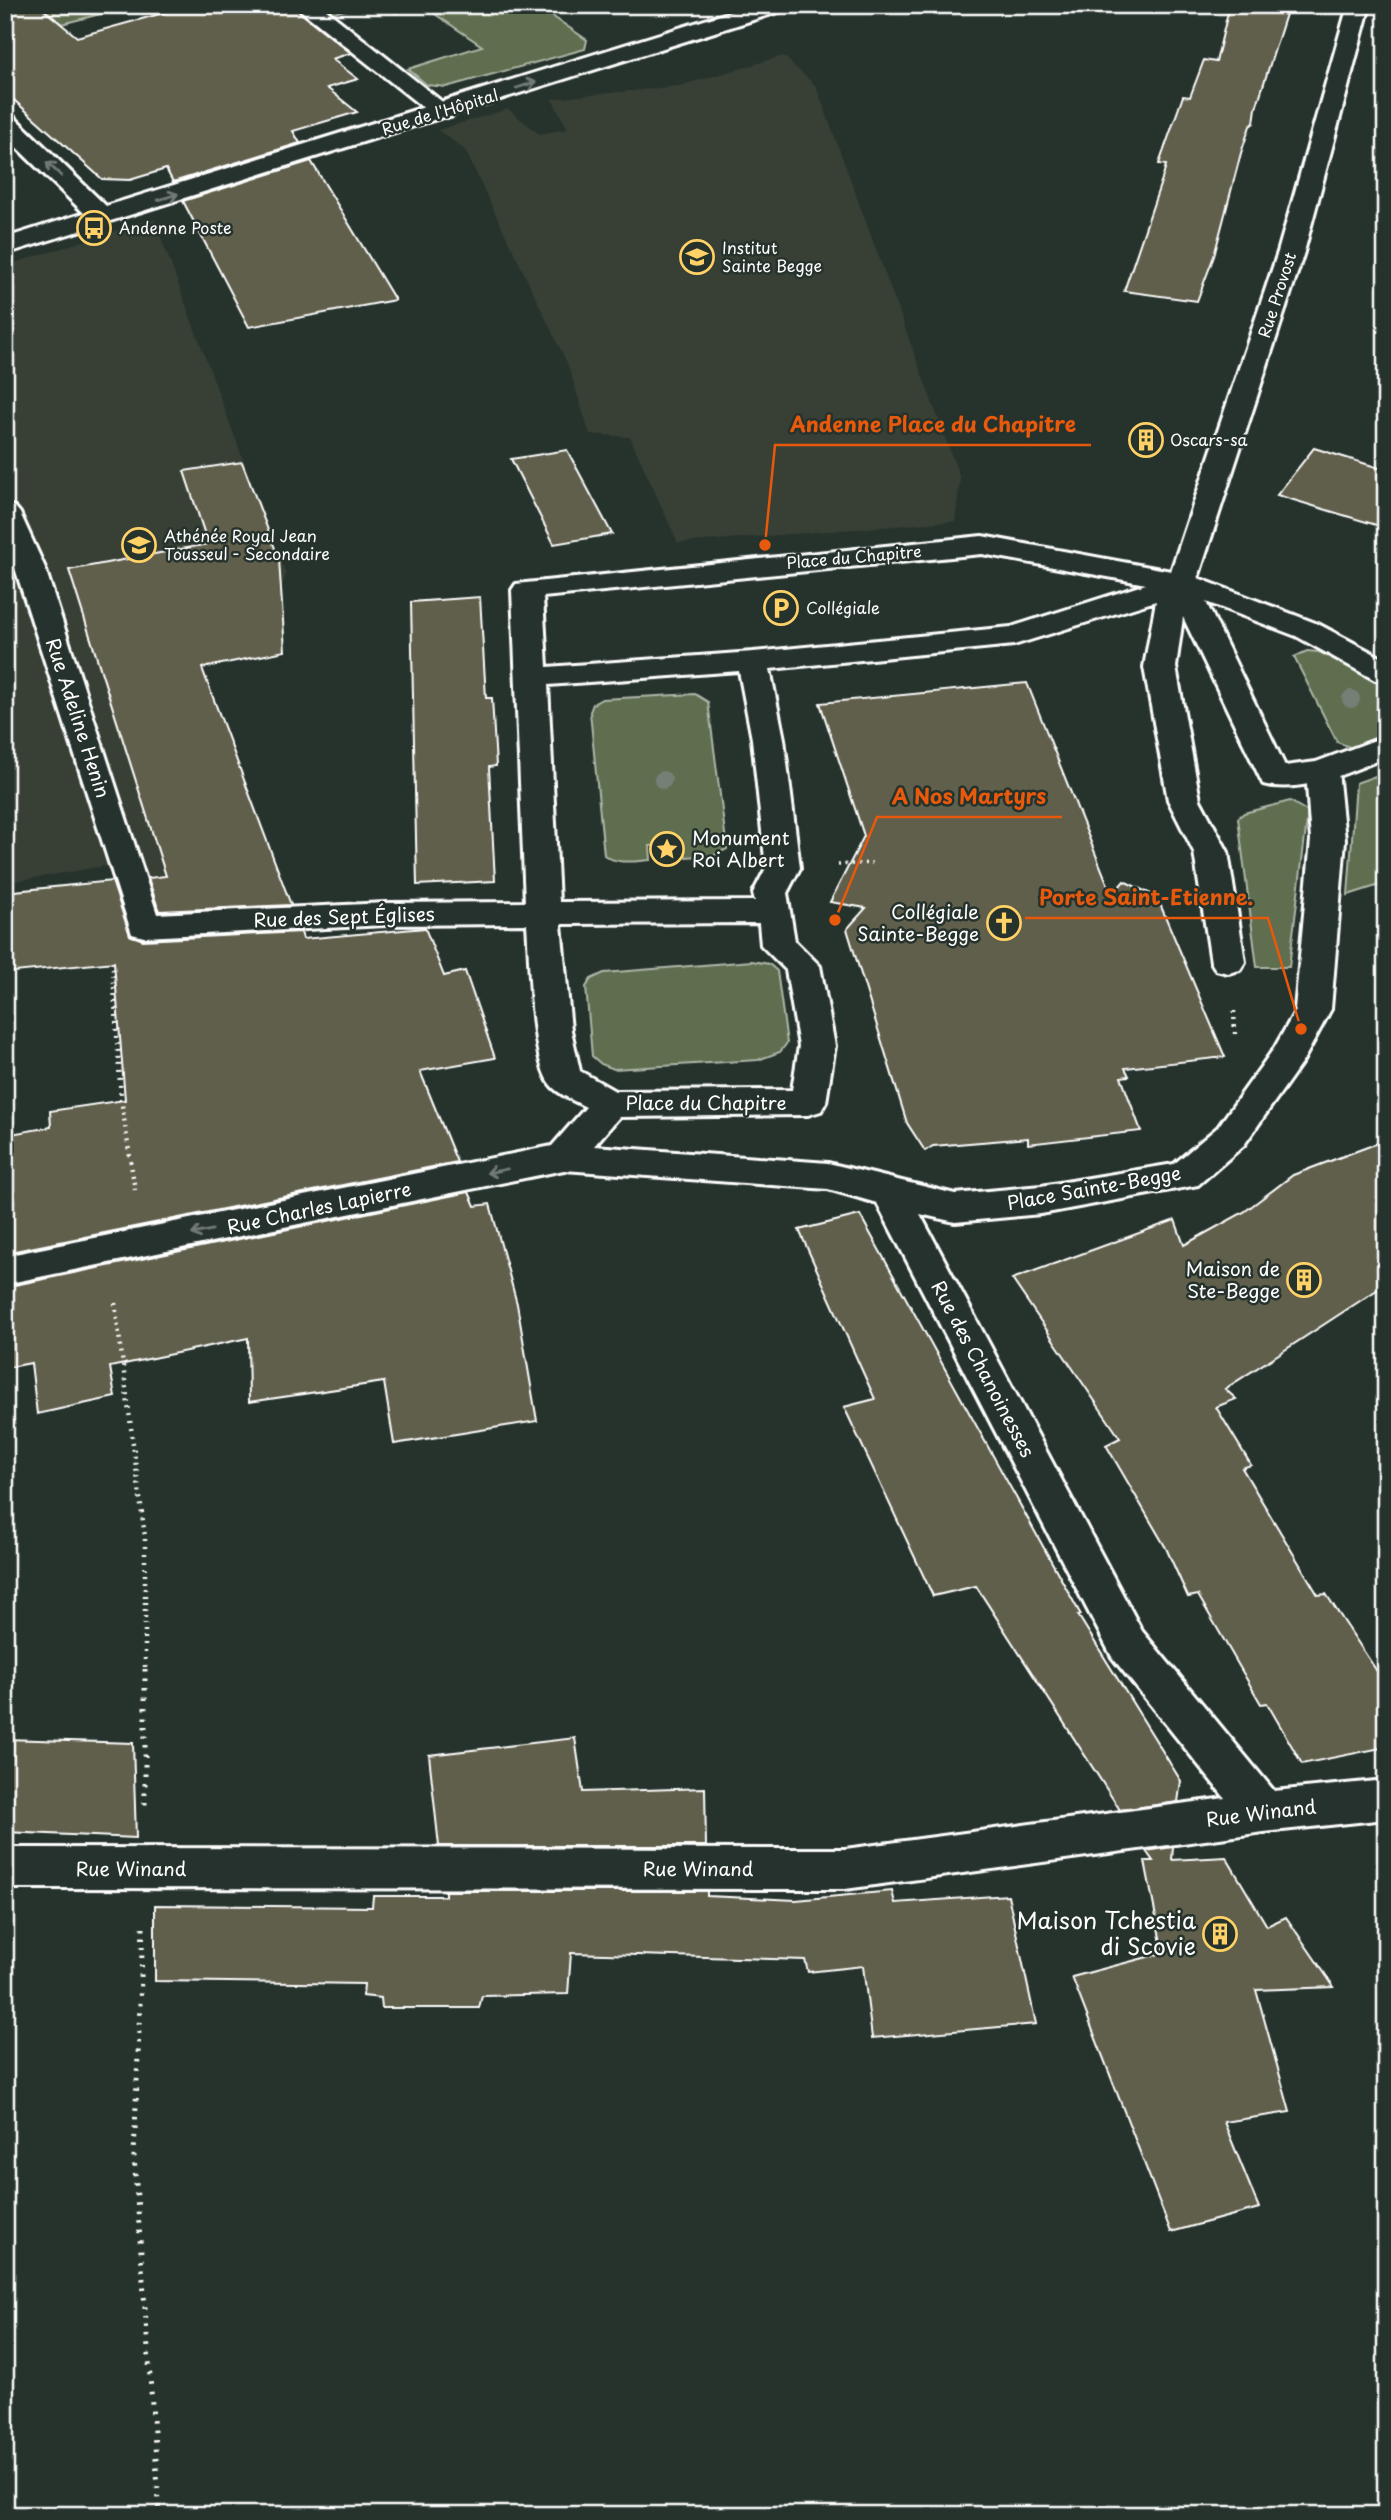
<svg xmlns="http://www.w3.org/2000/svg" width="1391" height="2520" viewBox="0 0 1391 2520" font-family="'Playpen Sans',sans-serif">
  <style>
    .built { fill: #384036 }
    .green { fill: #5f6e50; stroke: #afb6a8; stroke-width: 2 }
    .building { fill: #615e4b; stroke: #fff; stroke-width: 2 }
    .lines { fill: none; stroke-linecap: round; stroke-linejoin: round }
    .service-casing { stroke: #fff; stroke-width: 6 }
    .minor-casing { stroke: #fff; stroke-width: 6 }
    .path-far2 { stroke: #fff; stroke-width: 3.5; stroke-dasharray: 2 4.5; stroke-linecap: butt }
    .path-far1 { stroke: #fff; stroke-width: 4.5; stroke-dasharray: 2 5; stroke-linecap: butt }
    .path { stroke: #fff; stroke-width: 5; stroke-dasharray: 2.5 7; stroke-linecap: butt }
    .service { fill: #26332d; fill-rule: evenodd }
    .minor { fill: #26332d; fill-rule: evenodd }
    .tree { fill: #767f75 }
    .oneway { stroke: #727a76 }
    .labels { text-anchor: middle; stroke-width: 5; stroke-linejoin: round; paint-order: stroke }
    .far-street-label { font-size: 16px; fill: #fff; stroke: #26332d }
    .far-poi-label { font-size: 16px; fill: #fff; stroke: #26332d; text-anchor: start }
    .street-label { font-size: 19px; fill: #fff; stroke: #26332d }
    .poi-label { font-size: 19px; fill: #fff; stroke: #26332d; text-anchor: end }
    .near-poi-label { font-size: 23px; fill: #fff; stroke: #26332d; text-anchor: end }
    .leader { fill: none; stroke: #e8590c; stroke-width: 2.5 }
    .callout-dot { fill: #e8590c; stroke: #26332d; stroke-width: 2.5 }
    .callout-label { font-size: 21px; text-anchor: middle; font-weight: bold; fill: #e8590c; stroke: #26332d; stroke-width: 5; stroke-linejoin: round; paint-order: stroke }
  </style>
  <rect width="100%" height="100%" fill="#26332d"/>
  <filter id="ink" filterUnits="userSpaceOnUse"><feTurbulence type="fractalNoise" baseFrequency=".0143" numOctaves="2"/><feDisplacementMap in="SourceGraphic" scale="14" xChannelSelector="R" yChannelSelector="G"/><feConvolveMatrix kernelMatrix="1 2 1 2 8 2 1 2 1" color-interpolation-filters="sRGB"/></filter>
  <g filter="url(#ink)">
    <g class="built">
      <polygon points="783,56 816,86 960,478 955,521 678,543 630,437 590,434 568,365 465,150 438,130 508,109 539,134 568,129 552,99 679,86"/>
      <polygon points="154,219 286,575 281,588 285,651 202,669 175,905 104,866 5,883 5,266"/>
    </g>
    <g class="green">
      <polygon points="39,5 135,5 62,24"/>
      <polygon points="315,5 536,5 587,40 585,49 446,87 427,85 408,69 482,46 423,6 396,13 367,5 327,14"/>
      <polygon points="1307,651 1319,652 1386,685 1386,737 1352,748 1337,742 1294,657"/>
      <path d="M695,694L708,702L727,849L715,855L686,857L683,844L650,846L651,860C635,861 617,865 604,855L590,712L593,704L602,699Z"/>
      <polygon points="1381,774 1386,775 1386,883 1348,895 1356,783"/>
      <polygon points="1290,801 1308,812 1289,967 1257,967 1238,818 1244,813"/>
      <polygon points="752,961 769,964 777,971 787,1043 780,1052 758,1060 614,1069 601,1064 592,1056 586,987 591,979 604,973"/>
    </g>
    <g class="building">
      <polygon points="5,5 38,5 77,37 192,5 291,5 351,53 332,59 358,79 327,88 357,112 293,131 300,143 173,182 166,169 130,180 102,179 5,92"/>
      <polygon points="1229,8 1286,14 1256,108 1254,123 1250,126 1241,153 1214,256 1197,301 1124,291 1163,176 1166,165 1159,164 1183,96 1190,97 1204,60 1216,62"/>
      <polygon points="311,161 395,300 249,327 183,201"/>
      <polygon points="1314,448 1386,470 1386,528 1277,495"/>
      <polygon points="567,450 612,534 554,544 511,459"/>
      <polygon points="242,462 279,559 285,651 202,668 291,905 159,911 148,878 166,876 69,570 208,544 184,471"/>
      <polygon points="480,597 486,698 492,698 496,766 489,767 495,881 417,885 411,602"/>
      <polygon points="1027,683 1112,895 1124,881 1157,897 1225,1057 1125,1068 1129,1076 1121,1077 1141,1131 1028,1144 1028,1138 933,1146 925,1151 907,1123 847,929 866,908 830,902 864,836 820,703"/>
      <polygon points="112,881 130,935 143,940 301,932 303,939 425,928 444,976 465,971 495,1058 420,1071 457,1162 5,1253 5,1135 51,1127 50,1111 125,1100 114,962 5,973 5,892"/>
      <polygon points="1386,1140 1386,1284 1225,1389 1236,1399 1216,1407 1251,1465 1242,1468 1318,1595 1326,1594 1386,1685 1386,1747 1302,1764 1267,1703 1261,1704 1198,1595 1188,1597 1166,1548 1106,1445 1120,1438 1012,1279 1175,1220 1184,1245 1244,1212 1293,1175"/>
      <polygon points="469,1192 475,1206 490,1204 517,1304 537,1421 394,1444 384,1382 249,1402 248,1338 110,1367 115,1397 37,1414 31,1363 5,1368 5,1287"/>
      <polygon points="860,1215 1081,1615 1078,1615 1181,1781 1178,1802 1120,1810 976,1586 933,1596 844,1407 875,1399 799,1230"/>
      <polygon points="575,1738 583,1792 705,1788 706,1846 439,1846 429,1755"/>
      <polygon points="5,1739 133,1743 136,1838 5,1832"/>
      <polygon points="1173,1847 1172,1860 1226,1857 1267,1926 1286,1917 1334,1987 1256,1990 1290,2112 1224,2122 1259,2208 1171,2232 1072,1977 1163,1953 1145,1861 1153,1861 1146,1851"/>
      <polygon points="445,1891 707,1891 707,1896 796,1900 892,1891 895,1903 1008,1895 1036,2024 872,2038 863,1966 808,1972 805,1960 571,1953 568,1994 482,1996 479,2008 382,2008 381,1998 363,1996 364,1984 155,1981 155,1905 372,1907 373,1896 445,1896"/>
    </g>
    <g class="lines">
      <g class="service-casing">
        <g id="service">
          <polygon points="294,5 320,5 455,112 451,117 435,117"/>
          <polygon points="1322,761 1333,764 1338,771 1345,840 1331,1009 1325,1017 1313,1021 1301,1017 1295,1009 1311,840 1306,771 1311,764"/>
        </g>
      </g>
      <g class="minor-casing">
        <g id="minor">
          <polygon points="753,5 788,5 785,10 5,254 5,238 84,213 5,136 5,115 14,117 106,206"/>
          <path d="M1348,5H1370L1304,252L1198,578L1318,624L1386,660V682L1375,680L1296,636L1206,602L1285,766L1316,762L1386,736V757C1349,772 1303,794 1263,784L1183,617L1176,667L1200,800L1228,852L1245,962L1240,970L1228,973L1216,970L1211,962L1194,852L1168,800L1144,667L1156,601L1014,645L770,669L784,739L800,868L787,893L795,941L820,966L835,1046L826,1102L821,1111L808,1115L619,1117L594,1146L828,1163L955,1194L1041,1186L1174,1164L1218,1127L1275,1047L1301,1001L1313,997L1325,1001L1331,1009L1303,1061L1244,1145L1198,1185L1041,1214L955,1222L920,1214L1142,1631L1274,1791L1386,1780V1819L1264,1832L845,1889L5,1888V1848L845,1849L1225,1798L1112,1657L877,1203L828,1189L564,1170L5,1284V1256L552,1146L586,1107C575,1101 557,1094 550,1084C530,1057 530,960 527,924L386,925L144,937L132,934L15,568L5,546V504L15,507L20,513L45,568L157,914L386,903L525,902L512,590L516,584L982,536L1171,571L1278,252ZM982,554L1146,584L1011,627L753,652L547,667L543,597ZM739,671L752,739L766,868L753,893L755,901L559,902L548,685ZM759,923L761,945L786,970L799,1046L792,1090L615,1091L580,1071L571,1030L561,924Z"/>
        </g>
      </g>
      <g class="path-far2">
        <polyline points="838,865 872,863"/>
        <polyline points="112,962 114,989"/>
      </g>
      <g class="path-far1">
        <polyline points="114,987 121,1099 135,1190"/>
        <polyline points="1234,1011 1235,1034"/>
        <polyline points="115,1303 145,1537 145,1671"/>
      </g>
      <g class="path">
        <polyline points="145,1669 145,1810"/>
        <polyline points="143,1927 134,2156 160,2515"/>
      </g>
      <use href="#service" class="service"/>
      <use href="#minor" class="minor"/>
    </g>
    <g class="tree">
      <circle cx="1351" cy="699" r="9"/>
      <circle cx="663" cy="780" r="9"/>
    </g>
    <defs><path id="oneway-shaft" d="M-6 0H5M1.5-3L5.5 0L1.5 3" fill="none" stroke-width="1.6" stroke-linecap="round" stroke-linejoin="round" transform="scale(1.75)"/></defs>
    <g class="oneway">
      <use href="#oneway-shaft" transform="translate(526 85) rotate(-18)"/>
      <use href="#oneway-shaft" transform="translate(54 169) rotate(-136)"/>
      <use href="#oneway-shaft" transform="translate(168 197) rotate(-17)"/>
      <use href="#oneway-shaft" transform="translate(497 1171) rotate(168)"/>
      <use href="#oneway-shaft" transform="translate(202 1232) rotate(168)"/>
    </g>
  </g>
  <defs>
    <g id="bus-ring" transform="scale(1.75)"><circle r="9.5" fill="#26332d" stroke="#ffd166" stroke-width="1.5"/><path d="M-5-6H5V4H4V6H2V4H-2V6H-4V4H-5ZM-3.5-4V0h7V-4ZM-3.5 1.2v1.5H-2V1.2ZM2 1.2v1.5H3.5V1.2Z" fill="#ffd166"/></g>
    <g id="school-ring" transform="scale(1.75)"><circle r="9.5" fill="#26332d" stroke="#ffd166" stroke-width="1.5"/><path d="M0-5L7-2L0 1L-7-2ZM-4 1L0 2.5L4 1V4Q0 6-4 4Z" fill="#ffd166"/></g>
    <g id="building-ring" transform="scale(1.75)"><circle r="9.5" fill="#26332d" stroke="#ffd166" stroke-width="1.5"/><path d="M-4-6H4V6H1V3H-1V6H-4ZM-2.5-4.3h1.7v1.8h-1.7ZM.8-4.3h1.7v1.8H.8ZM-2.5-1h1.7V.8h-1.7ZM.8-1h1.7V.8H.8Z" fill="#ffd166"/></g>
    <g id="parking-ring" transform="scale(1.75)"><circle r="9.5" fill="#26332d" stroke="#ffd166" stroke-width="1.5"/><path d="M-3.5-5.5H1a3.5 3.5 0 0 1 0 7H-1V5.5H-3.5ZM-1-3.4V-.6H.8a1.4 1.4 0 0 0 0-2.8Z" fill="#ffd166"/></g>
    <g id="sight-ring" transform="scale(1.75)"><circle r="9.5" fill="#26332d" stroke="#ffd166" stroke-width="1.5"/><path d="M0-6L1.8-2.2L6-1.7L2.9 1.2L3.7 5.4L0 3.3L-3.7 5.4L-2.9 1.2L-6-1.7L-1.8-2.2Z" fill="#ffd166"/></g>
    <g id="church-ring" transform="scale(1.75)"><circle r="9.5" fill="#26332d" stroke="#ffd166" stroke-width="1.5"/><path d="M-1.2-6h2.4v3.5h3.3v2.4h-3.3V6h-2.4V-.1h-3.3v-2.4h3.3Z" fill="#ffd166"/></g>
  </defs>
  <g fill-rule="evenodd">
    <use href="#bus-ring" x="94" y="228"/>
    <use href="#school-ring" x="697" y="257"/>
    <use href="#building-ring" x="1146" y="440"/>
    <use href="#school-ring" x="139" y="545"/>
    <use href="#parking-ring" x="781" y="608"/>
    <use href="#sight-ring" x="667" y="849"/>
    <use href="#church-ring" x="1004" y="923"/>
    <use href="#building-ring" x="1304" y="1280"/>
    <use href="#building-ring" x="1220" y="1934"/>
  </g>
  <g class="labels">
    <g class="far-street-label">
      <text transform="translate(440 112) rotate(-17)" y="6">Rue de l'Hôpital</text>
      <text transform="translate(1277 295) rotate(-72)" y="6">Rue Provost</text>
      <text transform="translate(854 557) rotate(-5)" y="6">Place du Chapitre</text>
    </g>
    <g class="far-poi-label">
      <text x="119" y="234">Andenne Poste</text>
      <text x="722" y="254">Institut<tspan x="722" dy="18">Sainte Begge</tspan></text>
      <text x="1170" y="446">Oscars-sa</text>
      <text x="164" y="542">Athénée Royal Jean<tspan x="164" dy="18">Tousseul - Secondaire</tspan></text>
      <text x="806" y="614">Collégiale</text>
    </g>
    <g class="street-label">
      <text transform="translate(78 718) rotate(72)" y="7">Rue Adeline Henin</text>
      <text transform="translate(344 917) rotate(-2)" y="7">Rue des Sept Églises</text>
      <text x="706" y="1110">Place du Chapitre</text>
      <text transform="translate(1094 1188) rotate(-10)" y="7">Place Sainte-Begge</text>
      <text transform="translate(319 1208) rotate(-12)" y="7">Rue Charles Lapierre</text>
      <text transform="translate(983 1369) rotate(62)" y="7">Rue des Chanoinesses</text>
      <text transform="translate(1261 1813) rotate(-7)" y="7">Rue Winand</text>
      <text x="131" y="1876">Rue Winand</text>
      <text x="698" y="1876">Rue Winand</text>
    </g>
    <g class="poi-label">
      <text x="692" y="845" text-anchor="start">Monument<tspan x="692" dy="22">Roi Albert</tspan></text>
      <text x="979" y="919">Collégiale<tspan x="979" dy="22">Sainte-Begge</tspan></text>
      <text x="1280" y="1276">Maison de<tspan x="1280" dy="22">Ste-Begge</tspan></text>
    </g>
    <g class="near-poi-label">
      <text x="1196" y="1929">Maison Tchestia<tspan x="1196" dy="26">di Scovie</tspan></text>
    </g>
  </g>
  <path class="leader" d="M765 545L775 445H1091M835 920L877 817H1062M1301 1029L1268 918H1025"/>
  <g class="callout-dot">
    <circle cx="765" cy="545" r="7"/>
    <circle cx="835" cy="920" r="7"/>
    <circle cx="1301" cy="1029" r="7"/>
  </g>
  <g class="callout-label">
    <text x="933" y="432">Andenne Place du Chapitre</text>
    <text x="969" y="804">A Nos Martyrs</text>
    <text x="1146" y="905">Porte Saint-Etienne.</text>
  </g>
  <rect width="1391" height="2520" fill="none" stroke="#26332d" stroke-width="28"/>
  <rect x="14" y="14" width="1363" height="2492" fill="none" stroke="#fff" stroke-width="2.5" filter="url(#ink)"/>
</svg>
